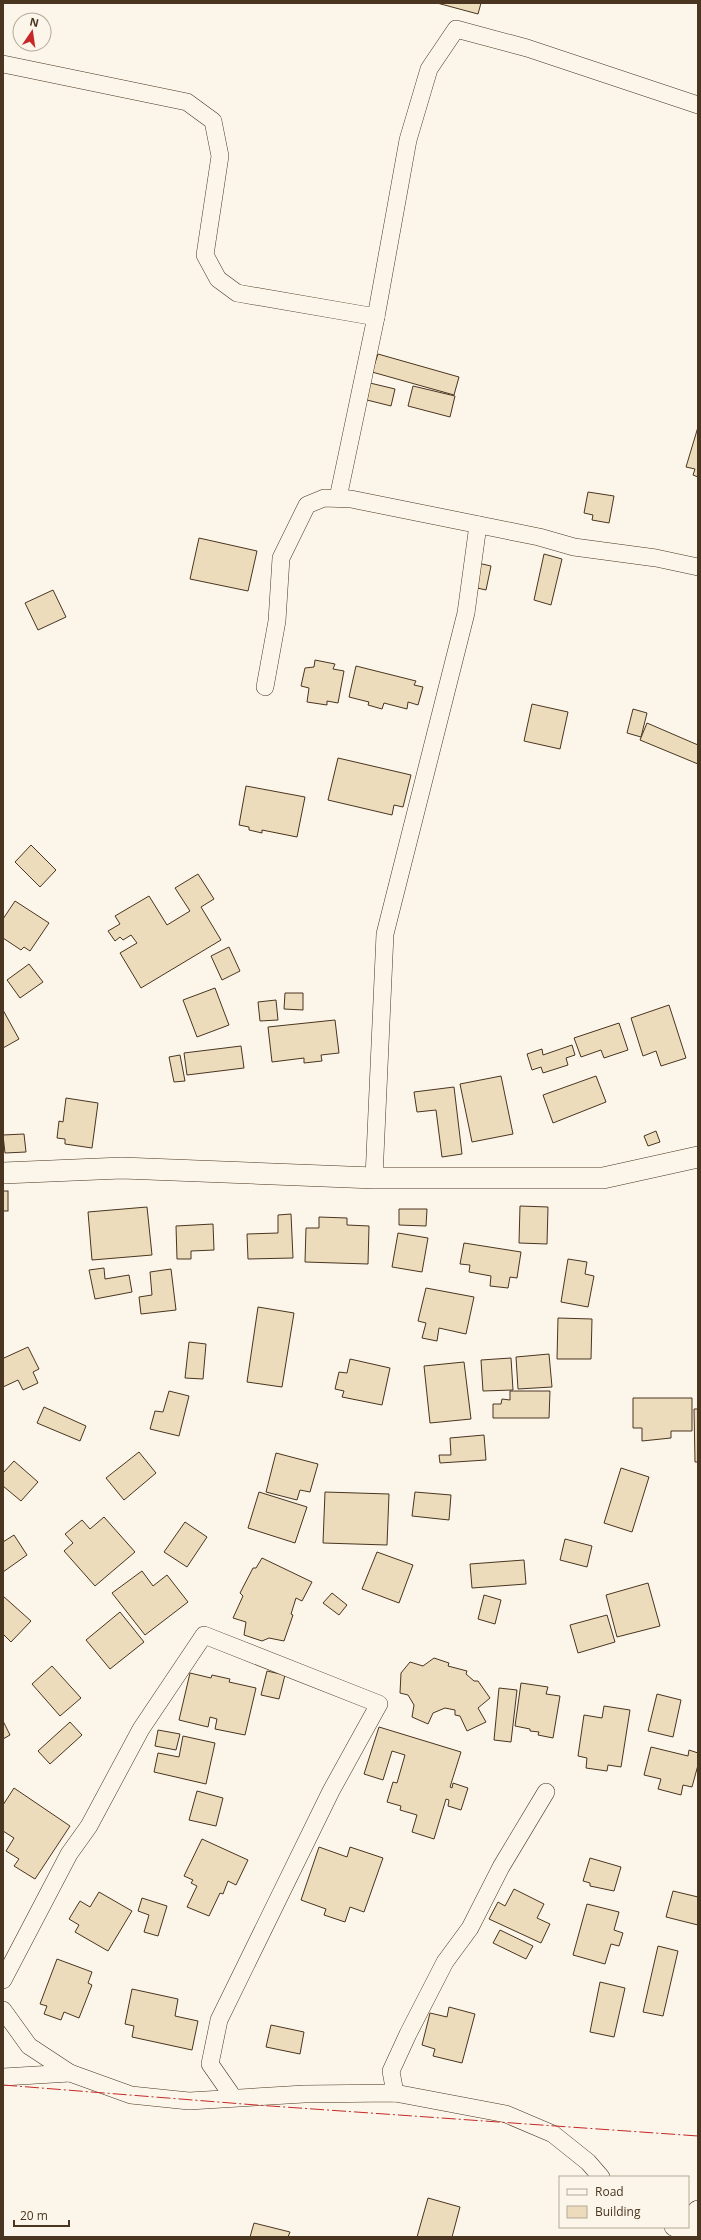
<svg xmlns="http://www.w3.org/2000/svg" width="701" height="2240" viewBox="0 0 701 2240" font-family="'Open Sans',sans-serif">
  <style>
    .building { fill: #ecdcbc; stroke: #4a3520 }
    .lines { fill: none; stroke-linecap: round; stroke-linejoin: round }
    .minor-casing { stroke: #4a3520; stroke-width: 18 }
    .tertiary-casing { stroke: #4a3520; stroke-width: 22 }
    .minor { stroke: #fbf6e9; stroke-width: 17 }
    .tertiary { stroke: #fbf6e9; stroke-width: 21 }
    .power { stroke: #c62828; stroke-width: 1; stroke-dasharray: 14 3 2 3; stroke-linecap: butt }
  </style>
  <rect width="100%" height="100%" fill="#fbf6e9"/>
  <g class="building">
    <polygon points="437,3 481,3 478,14"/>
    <polygon points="378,354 459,377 454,395 372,372"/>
    <polygon points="370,383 395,389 391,406 367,400"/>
    <polygon points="413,386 455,396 450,417 408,406"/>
    <polygon points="698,427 698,477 693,475 695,469 686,467"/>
    <polygon points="588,492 614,496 609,523 592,520 593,515 584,513"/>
    <polygon points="199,538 257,551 248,591 190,579"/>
    <polygon points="544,554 562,559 551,605 534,600"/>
    <polygon points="478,563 491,566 486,590 473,587"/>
    <polygon points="53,590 66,617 38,630 25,603"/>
    <polygon points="315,660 335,664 333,669 344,671 338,703 327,701 327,705 307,702 309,688 301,686 305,668 314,667"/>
    <polygon points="356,666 416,681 414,685 423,687 418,705 408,702 407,709 384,703 382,709 368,705 369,702 349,697"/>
    <polygon points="532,704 568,712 560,749 524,741"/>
    <polygon points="633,709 647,713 641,737 627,733"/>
    <polygon points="647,723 698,745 698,764 640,740"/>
    <polygon points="338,758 411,775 403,807 394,805 392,815 328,800"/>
    <polygon points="246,786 305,797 297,837 262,830 262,833 249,830 249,827 239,825"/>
    <polygon points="31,845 56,870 40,887 15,862"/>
    <polygon points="198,874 214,899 201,907 221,940 141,988 120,953 137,943 131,935 123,940 120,937 115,941 108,931 120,924 115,916 149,896 167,925 190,911 175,888"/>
    <polygon points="15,901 49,923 30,951 24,947 21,950 3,938 3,919"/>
    <polygon points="229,947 240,971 222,980 211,956"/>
    <polygon points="29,964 43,982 20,998 7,980"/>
    <polygon points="215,988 229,1025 197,1037 183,1000"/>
    <polygon points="285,993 303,993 303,1010 284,1009"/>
    <polygon points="276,1000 278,1020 260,1021 258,1002"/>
    <polygon points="669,1005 686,1058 661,1066 656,1051 643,1056 631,1018"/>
    <polygon points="3,1010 19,1039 3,1048"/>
    <polygon points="335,1020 339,1053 321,1055 322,1061 304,1063 304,1058 272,1062 268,1027"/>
    <polygon points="619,1023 628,1050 604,1058 601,1050 581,1057 574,1038"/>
    <polygon points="572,1045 575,1055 566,1058 568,1065 543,1073 541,1067 532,1070 527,1054 542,1049 543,1055"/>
    <polygon points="241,1046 244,1068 187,1075 184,1053"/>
    <polygon points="180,1055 185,1081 174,1082 169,1057"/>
    <polygon points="501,1076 513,1134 472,1142 460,1084"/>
    <polygon points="596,1076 606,1102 553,1123 543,1095"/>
    <polygon points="454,1087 462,1154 442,1157 436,1110 417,1112 414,1092"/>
    <polygon points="66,1098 98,1103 92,1148 65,1144 65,1139 57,1138 59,1121 63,1122"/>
    <polygon points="656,1131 660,1142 648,1146 644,1136"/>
    <polygon points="24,1134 26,1152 5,1153 3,1135"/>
    <rect x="3" y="1191" width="5" height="20"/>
    <polygon points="520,1206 548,1207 547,1244 519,1243"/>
    <polygon points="147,1207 152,1255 92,1260 88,1212"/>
    <polygon points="399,1209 427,1209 426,1226 399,1225"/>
    <polygon points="291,1214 293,1258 248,1259 247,1234 278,1233 278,1215"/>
    <polygon points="319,1217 347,1218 347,1225 369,1226 368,1264 305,1262 306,1228 319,1228"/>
    <polygon points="213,1224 214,1250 191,1251 191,1259 177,1259 176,1226"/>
    <polygon points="398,1233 428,1238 422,1272 392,1267"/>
    <polygon points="464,1243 521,1252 517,1278 510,1277 508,1288 490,1286 491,1276 469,1272 470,1265 460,1264"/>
    <polygon points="568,1259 587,1262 585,1274 594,1276 588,1307 561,1302"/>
    <polygon points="104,1268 105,1279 129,1275 132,1292 95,1299 89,1270"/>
    <polygon points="171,1269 176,1310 141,1314 139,1297 152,1295 150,1272"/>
    <polygon points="426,1288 474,1297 466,1334 439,1328 437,1341 422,1338 426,1323 418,1321"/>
    <polygon points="258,1307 294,1313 282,1387 247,1382"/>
    <polygon points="558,1318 592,1319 591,1359 557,1359"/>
    <polygon points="189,1342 206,1344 203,1379 185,1378"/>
    <polygon points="28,1347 39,1369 33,1372 38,1383 23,1390 18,1380 3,1387 3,1356 4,1358"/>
    <polygon points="549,1354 552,1387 518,1389 516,1357"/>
    <polygon points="511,1358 513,1390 483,1391 481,1360"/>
    <polygon points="350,1359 390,1368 382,1405 342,1397 344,1391 335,1389 339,1372 347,1373"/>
    <polygon points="464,1362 471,1419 430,1423 424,1366"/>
    <polygon points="169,1391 189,1396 179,1436 150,1429 155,1411 163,1412"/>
    <polygon points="510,1391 550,1391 549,1418 493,1418 493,1404 501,1404 502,1399 510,1400"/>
    <polygon points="633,1398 692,1398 692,1431 671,1431 671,1438 642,1441 642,1428 633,1428"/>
    <polygon points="44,1407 86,1426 80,1441 37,1423"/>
    <polygon points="694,1409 698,1409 698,1462 695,1462"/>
    <polygon points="484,1435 486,1460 440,1463 439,1455 451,1455 450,1438"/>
    <polygon points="139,1452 156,1473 124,1500 106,1478"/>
    <polygon points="276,1453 318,1464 310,1492 300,1490 297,1500 266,1492"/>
    <polygon points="14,1461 38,1482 21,1501 3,1486 3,1473"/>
    <polygon points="621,1468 649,1477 632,1532 604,1523"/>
    <polygon points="259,1492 307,1507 295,1543 248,1528"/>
    <polygon points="325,1492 389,1494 387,1545 323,1543"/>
    <polygon points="415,1492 451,1495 449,1520 412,1516"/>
    <polygon points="104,1517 135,1552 95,1586 64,1551 73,1543 65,1534 82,1520 90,1529"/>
    <polygon points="185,1522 207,1537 187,1567 164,1552"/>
    <polygon points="14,1535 27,1555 3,1572 3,1542"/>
    <polygon points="565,1539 592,1546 587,1567 560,1560"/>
    <polygon points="377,1552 413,1565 399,1603 362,1589"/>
    <polygon points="262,1558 312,1582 302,1601 296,1598 291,1614 293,1615 284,1641 269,1638 262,1641 244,1635 246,1622 233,1618 243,1596 240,1593 253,1568 256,1568"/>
    <polygon points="524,1560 526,1584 472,1588 470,1564"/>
    <polygon points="142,1571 153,1586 167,1575 188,1602 145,1635 112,1593"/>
    <polygon points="648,1583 660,1626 617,1637 606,1595"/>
    <polygon points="332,1593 347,1605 339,1615 323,1603"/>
    <polygon points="484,1595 501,1600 495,1624 478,1619"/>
    <polygon points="3,1596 31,1621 11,1642 3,1634"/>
    <polygon points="120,1612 144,1642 110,1669 86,1640"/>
    <polygon points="607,1615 615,1642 578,1653 570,1625"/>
    <polygon points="434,1658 449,1663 448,1666 467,1671 466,1674 474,1681 478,1681 490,1698 478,1708 486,1722 467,1731 460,1716 455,1715 455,1710 445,1708 433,1713 428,1724 412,1717 414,1705 408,1695 400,1693 401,1673 410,1662 423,1666"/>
    <polygon points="52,1666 81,1698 60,1716 32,1684"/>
    <polygon points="267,1671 285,1675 279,1699 261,1695"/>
    <polygon points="190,1673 211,1678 212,1675 230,1679 229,1682 256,1688 245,1735 215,1729 217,1719 210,1717 208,1727 179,1720"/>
    <polygon points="521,1683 548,1687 546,1694 560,1696 553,1738 538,1735 539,1732 530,1731 530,1729 515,1726"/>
    <polygon points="499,1688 517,1690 511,1742 494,1740"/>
    <polygon points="657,1694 681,1700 673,1737 648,1731"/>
    <polygon points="604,1706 630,1710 621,1767 608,1765 607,1771 586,1768 587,1758 578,1756 584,1715 602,1718"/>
    <polygon points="3,1721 10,1735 3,1739"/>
    <polygon points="70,1722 82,1735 50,1764 38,1751"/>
    <polygon points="379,1727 461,1752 450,1787 452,1788 453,1783 468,1788 461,1810 448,1806 449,1800 446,1799 434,1839 412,1832 417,1815 400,1810 401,1806 387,1802 393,1782 397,1783 405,1755 392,1751 383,1780 364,1774"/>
    <polygon points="158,1730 180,1734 176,1750 155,1746"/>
    <polygon points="183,1736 215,1743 206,1784 154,1772 158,1753 179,1757"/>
    <polygon points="651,1747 688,1756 689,1750 698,1753 698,1765 692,1787 683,1785 681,1795 658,1789 661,1779 644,1775"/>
    <polygon points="14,1788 70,1826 35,1879 14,1866 19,1859 6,1851 14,1838 3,1831 3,1805"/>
    <polygon points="197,1791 223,1798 216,1826 189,1820"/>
    <polygon points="202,1839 248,1860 236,1885 228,1881 223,1894 220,1893 209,1916 187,1907 197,1886 191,1883 193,1880 184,1876"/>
    <polygon points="319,1847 347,1857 350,1847 383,1858 364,1912 350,1907 345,1922 324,1915 326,1909 301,1900"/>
    <polygon points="590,1858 621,1867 614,1891 590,1886 590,1883 583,1881"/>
    <polygon points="514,1889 544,1904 537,1918 550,1924 541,1943 489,1919 498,1902 505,1906"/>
    <polygon points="673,1891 698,1897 698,1925 666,1917"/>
    <polygon points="99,1892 132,1911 108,1951 75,1932 79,1925 69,1919 80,1901 90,1907"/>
    <polygon points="142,1898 167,1906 158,1936 144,1932 149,1915 138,1911"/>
    <polygon points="587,1904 619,1912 614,1930 623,1933 619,1946 611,1944 605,1964 573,1955"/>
    <polygon points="500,1930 533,1946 526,1959 493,1943"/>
    <polygon points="658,1946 678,1951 663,2016 643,2012"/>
    <polygon points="57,1959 92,1972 88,1983 92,1985 79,2018 64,2012 61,2020 44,2014 47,2006 40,2004"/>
    <polygon points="600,1982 625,1988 614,2037 590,2032"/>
    <polygon points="132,1989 178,1999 175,2016 198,2021 192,2050 132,2037 134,2026 125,2024"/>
    <polygon points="449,2007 475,2014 462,2063 433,2056 435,2049 422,2045 430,2013 447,2017"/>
    <polygon points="271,2025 304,2032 300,2054 266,2047"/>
    <polygon points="428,2198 460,2207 452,2237 417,2237"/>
    <polygon points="254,2223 290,2232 288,2237 250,2237"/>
  </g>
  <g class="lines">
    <g class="minor-casing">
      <g id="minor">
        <polyline points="3,64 187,102 213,121 220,156 205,255 218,279 237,293 376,317"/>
        <polyline points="338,498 376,317 408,140 429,69 456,29 527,48 698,105"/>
        <polyline points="265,687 277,621 281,558 307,505 324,498 351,499 539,537 574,547 656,558 698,567"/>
        <polyline points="374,1178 385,934 466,613 478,525"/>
        <polyline points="3,1980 69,1854 89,1826 141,1729 204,1635 379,1704 331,1791 219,2020 210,2064 233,2097"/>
        <polyline points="3,2010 29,2046 70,2073 131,2095 189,2101 304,2094 395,2093 506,2114 553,2134 588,2162 601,2177"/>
        <polyline points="3,2077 70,2073"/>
        <polyline points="395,2093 391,2071 408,2034 445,1962 470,1928 501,1867 546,1792"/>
        <polyline points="673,2227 686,2234 698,2234"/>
      </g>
    </g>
    <g class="tertiary-casing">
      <g id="tertiary">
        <polyline points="3,1173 122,1168 374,1178 603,1178 698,1157"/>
        <polyline points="684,2237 698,2211"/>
      </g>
    </g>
    <use href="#minor" class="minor"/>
    <use href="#tertiary" class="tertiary"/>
    <polyline class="power" points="3,2085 256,2105 698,2136"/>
  </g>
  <rect width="701" height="2240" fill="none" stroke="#4a3520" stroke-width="8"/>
  <rect x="559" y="2176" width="130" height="52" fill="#fbf6e9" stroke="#b4a999"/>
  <rect x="567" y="2189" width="20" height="6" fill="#fbf6e9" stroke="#b4a999"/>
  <text x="595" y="2196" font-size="12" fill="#4a3520">Road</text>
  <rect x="567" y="2206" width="20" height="12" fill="#ecdcbc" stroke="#b4a999"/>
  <text x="595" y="2216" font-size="12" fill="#4a3520">Building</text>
  <g transform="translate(32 32) rotate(13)"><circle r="19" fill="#fbf6e9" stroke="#b4a999"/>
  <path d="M0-3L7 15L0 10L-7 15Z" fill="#c62828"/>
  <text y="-6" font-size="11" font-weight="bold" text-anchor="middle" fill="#4a3520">N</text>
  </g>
  <path d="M14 2220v6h55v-6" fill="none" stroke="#4a3520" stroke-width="2"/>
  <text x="20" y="2220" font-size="12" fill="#4a3520" stroke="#fbf6e9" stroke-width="3" paint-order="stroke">20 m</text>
</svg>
